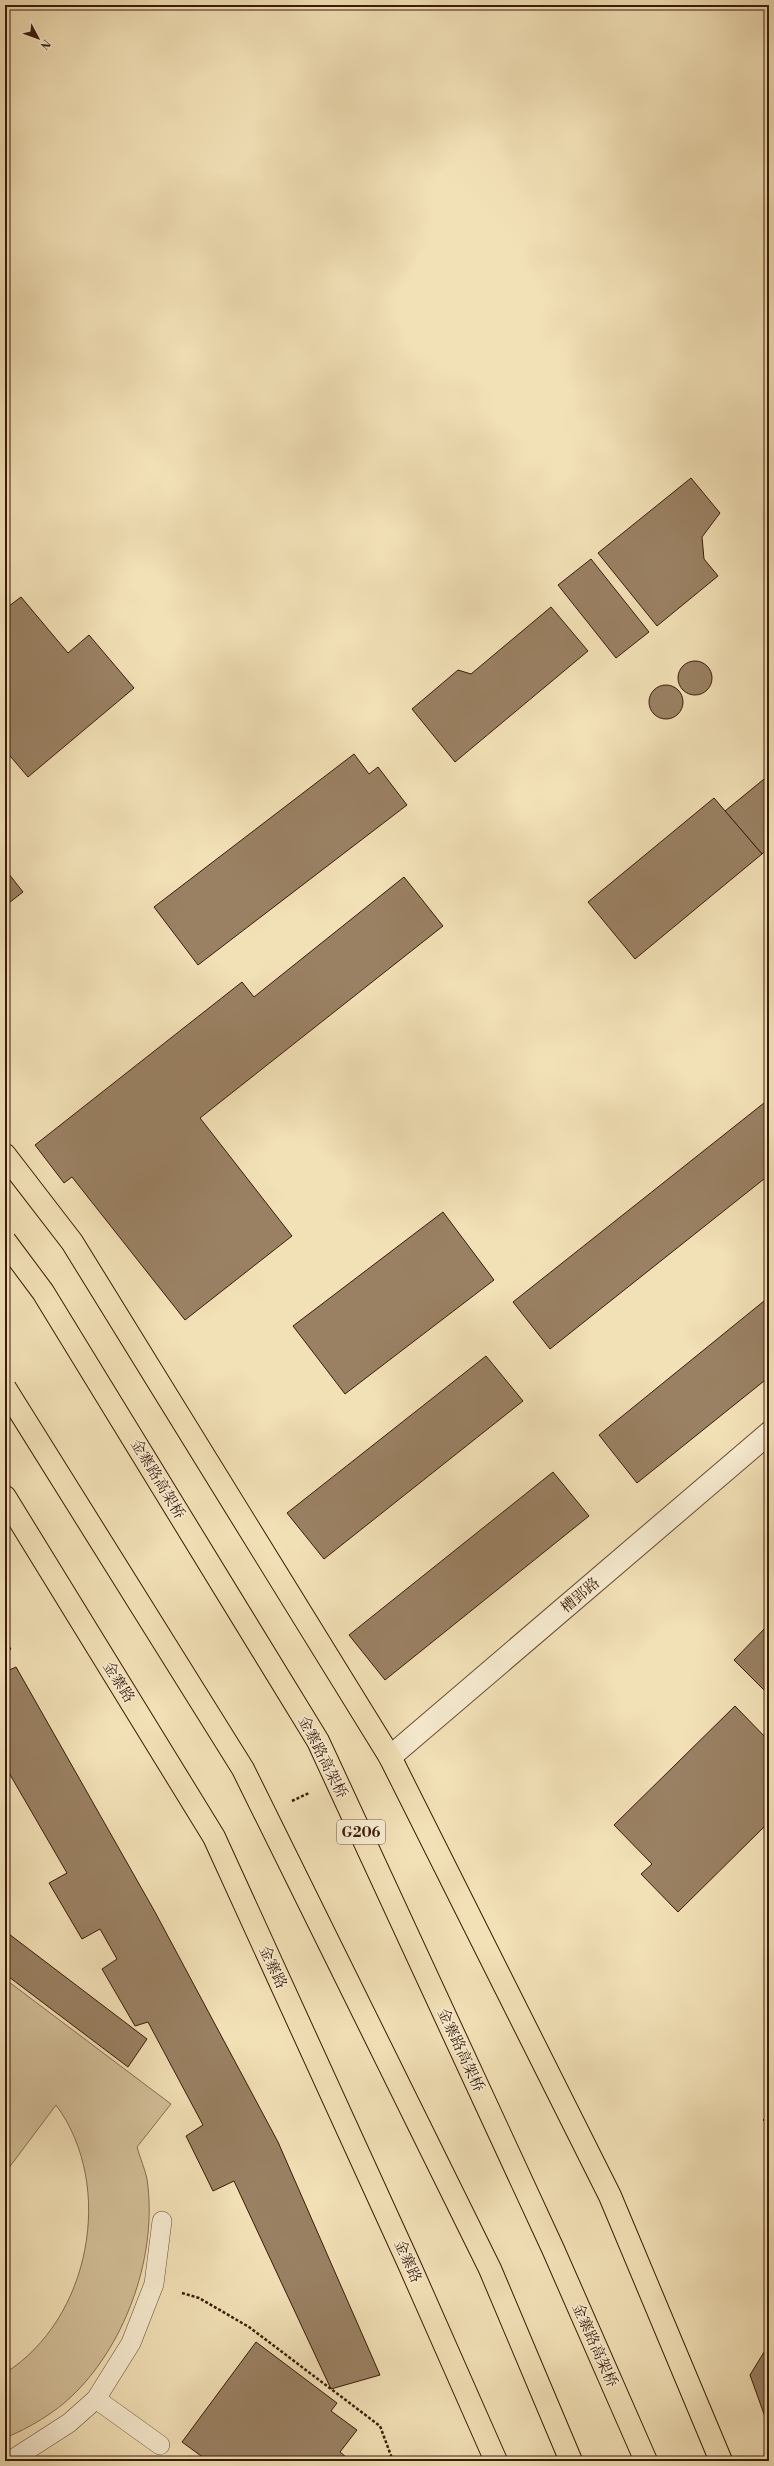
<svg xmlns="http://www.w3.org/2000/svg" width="774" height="2466" viewBox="0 0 774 2466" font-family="'Libre Bodoni','Noto Serif SC',serif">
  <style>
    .green { fill: #d3bf99; stroke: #866d51 }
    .building { fill: #9a8163; stroke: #3a1b09 }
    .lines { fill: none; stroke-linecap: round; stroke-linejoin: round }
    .service-casing { stroke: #684c34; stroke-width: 20 }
    .minor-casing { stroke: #684c34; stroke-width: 24 }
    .trunk-casing { stroke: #3a1b09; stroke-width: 24 }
    .path { stroke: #3a1b09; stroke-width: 2.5; stroke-dasharray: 3 2; stroke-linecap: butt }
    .service { stroke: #f7ebd0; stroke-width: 19 }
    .minor { stroke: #f7ebd0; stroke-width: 22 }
    .trunk { stroke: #f2e0b6; stroke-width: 22 }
    .trunk-bridge-casing { stroke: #3a1b09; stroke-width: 24; stroke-linecap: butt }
    .trunk-bridge { stroke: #f2e0b6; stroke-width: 22 }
    .labels { text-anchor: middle; stroke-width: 3; stroke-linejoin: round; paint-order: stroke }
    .shield { fill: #f7ebd0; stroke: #735945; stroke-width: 1 }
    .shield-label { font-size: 14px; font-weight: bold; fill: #3a1b09 }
    .street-label { font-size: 15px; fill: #3a1b09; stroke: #f7ebd0 }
  </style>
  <rect width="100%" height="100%" fill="#f2e0b6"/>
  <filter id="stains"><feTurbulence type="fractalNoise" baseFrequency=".005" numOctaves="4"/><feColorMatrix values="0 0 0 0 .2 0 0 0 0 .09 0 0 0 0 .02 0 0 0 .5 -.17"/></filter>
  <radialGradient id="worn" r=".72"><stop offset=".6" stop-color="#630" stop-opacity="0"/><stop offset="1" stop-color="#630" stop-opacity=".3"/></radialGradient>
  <path class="green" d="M5,1979L171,2104L137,2147C140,2158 145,2169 147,2179C158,2253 127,2342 74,2394C55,2413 29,2428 5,2438V2373C90,2320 116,2186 56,2105L5,2173Z"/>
  <g class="building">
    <polygon points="691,478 720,513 702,537 704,559 718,576 657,626 598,553"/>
    <polygon points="591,559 649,632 616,658 558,585"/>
    <polygon points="21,597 68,653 89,635 134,688 28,777 5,750 5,609"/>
    <polygon points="551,607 588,651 455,762 412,709 458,670 471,674"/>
    <circle cx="695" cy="678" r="17"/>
    <circle cx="666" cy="702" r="17"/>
    <polygon points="354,754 369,774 378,767 407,805 198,965 154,907"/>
    <polygon points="769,775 769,848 762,854 725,811"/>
    <polygon points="714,798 762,854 635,959 588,902"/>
    <polygon points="5,869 23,892 5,906"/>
    <polygon points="404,877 443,926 200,1118 292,1236 185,1320 72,1177 64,1183 35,1145 242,982 254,997"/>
    <polygon points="764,1103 769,1109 769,1175 550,1349 513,1302"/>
    <polygon points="443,1212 494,1280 345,1394 293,1326"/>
    <polygon points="769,1297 769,1377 637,1483 599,1435"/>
    <polygon points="486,1356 523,1401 324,1559 287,1513"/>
    <polygon points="553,1472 589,1516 385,1680 349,1635"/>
    <polygon points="769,1624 769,1695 734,1660"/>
    <polygon points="5,1639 11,1649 5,1652"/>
    <polygon points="16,1667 155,1912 278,2142 380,2375 331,2389 234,2181 213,2191 186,2136 203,2125 148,2022 135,2026 102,1969 117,1959 100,1929 82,1939 49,1883 67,1873 5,1766 5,1672"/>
    <polygon points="735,1706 769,1741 769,1822 678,1912 641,1874 652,1864 614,1825"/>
    <polygon points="5,1931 147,2039 128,2067 5,1974"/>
    <polygon points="769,2114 769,2125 763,2120"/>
    <polygon points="256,2342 337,2403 331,2411 357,2430 340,2452 351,2461 208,2461 182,2442"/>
    <polygon points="769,2344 769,2428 750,2375"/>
    <polygon points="150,2456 157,2461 146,2461"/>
  </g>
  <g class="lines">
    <g class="service-casing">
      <g id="service">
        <polyline points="96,2399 160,2445"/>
        <polyline points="10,2461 69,2423 96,2399 131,2343 154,2284 162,2221"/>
      </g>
    </g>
    <g class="minor-casing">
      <polyline id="minor" points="390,1757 769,1433"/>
    </g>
    <g class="trunk-casing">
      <g id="trunk">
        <polyline points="5,1155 72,1242 390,1757 610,2196 721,2461"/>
        <polyline points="5,1497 214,1837 409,2264 496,2461"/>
      </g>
    </g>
    <g class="path">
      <polyline points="292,1801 309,1793"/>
      <polyline points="182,2293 199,2298 249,2327 380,2426 393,2461"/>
    </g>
    <use href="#service" class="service"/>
    <use href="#minor" class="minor"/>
    <use href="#trunk" class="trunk"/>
    <g class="trunk-bridge-casing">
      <g id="trunk-bridge">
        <polyline points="5,1241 43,1292 318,1741 553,2249 646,2461"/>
        <polyline points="5,1388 243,1769 490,2269 571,2461"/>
      </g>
    </g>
    <use href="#trunk-bridge" class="trunk-bridge"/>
  </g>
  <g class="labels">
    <rect class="shield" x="337" y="1820" width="48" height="24" rx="3"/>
    <g class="shield-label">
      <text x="361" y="1837">G206</text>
    </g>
    <g class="street-label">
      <text transform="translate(158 1479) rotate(59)" y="5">金寨路高架桥</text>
      <text transform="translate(580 1595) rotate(-40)" y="5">槽郢路</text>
      <text transform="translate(119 1682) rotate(58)" y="5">金寨路</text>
      <text transform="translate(323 1757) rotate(63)" y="5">金寨路高架桥</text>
      <text transform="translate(273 1967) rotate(65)" y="5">金寨路</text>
      <text transform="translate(461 2050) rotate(65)" y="5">金寨路高架桥</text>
      <text transform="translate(408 2261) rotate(66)" y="5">金寨路</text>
      <text transform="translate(595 2345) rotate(66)" y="5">金寨路高架桥</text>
    </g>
  </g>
  <rect width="774" height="2466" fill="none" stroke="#f2e0b6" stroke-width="20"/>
  <rect x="6" y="6" width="762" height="2454" fill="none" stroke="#3a1b09" stroke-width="2"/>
  <rect x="10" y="10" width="754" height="2446" fill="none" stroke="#3a1b09"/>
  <g transform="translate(38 38) rotate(131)" stroke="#f7ebd0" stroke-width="3" paint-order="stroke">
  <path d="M0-3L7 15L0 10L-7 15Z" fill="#3a1b09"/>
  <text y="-6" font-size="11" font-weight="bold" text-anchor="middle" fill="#3a1b09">N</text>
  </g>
  <rect width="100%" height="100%" filter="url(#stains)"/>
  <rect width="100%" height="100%" fill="url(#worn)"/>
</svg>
